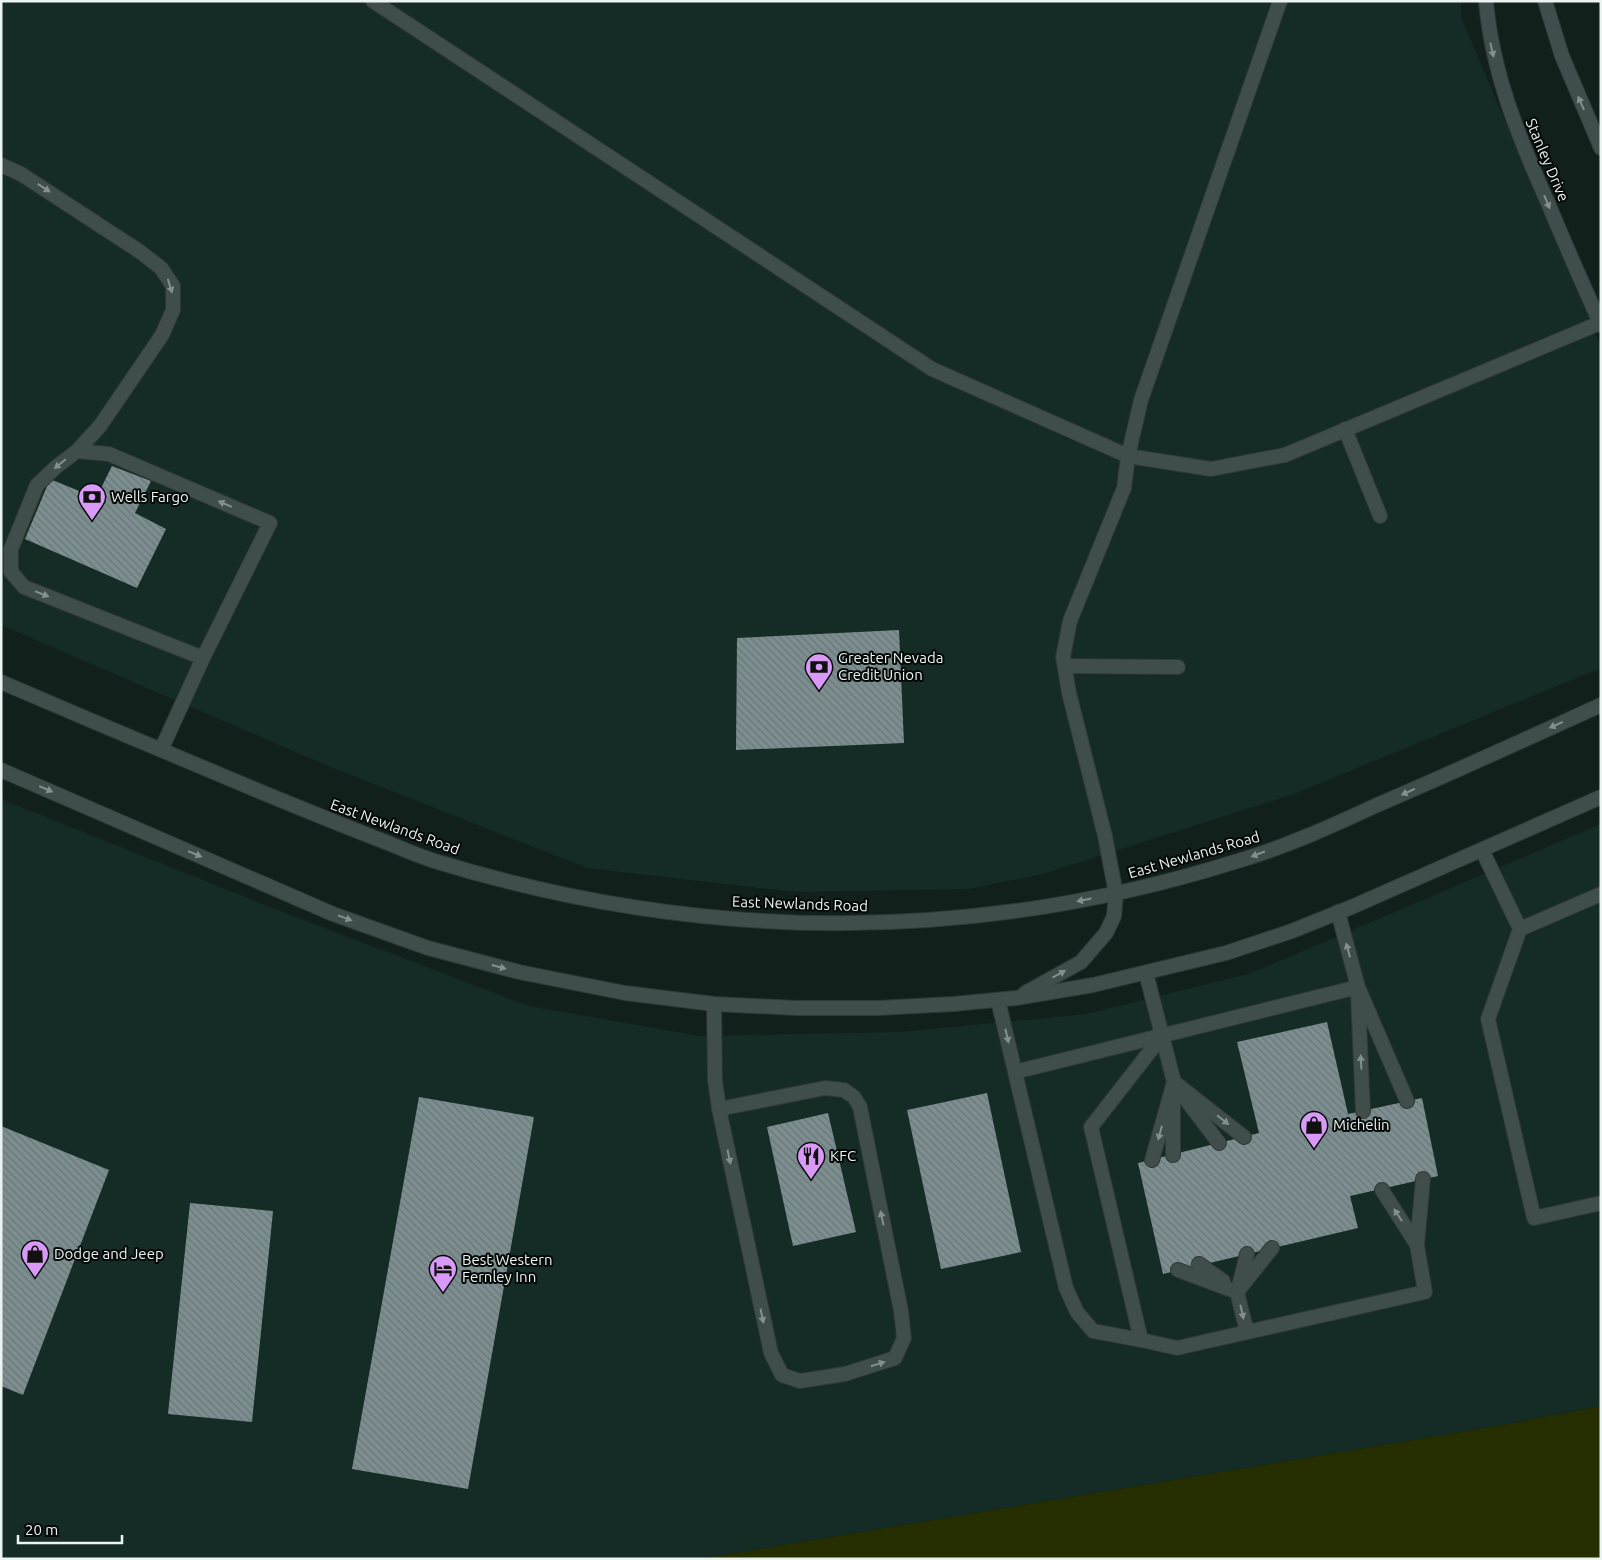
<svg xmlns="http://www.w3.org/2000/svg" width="1602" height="1560" viewBox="0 0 1602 1560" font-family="Ubuntu,sans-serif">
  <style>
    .built { fill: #152b25 }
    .green { fill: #242e00 }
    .building { fill: url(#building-back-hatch) }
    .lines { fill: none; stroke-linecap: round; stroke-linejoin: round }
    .service-casing { stroke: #303836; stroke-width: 16 }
    .tertiary-casing { stroke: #303836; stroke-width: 16 }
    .service { stroke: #3f4e4a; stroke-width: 14 }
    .tertiary { stroke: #3f4e4a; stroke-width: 14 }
    .oneway { fill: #84908d }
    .labels { text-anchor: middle; stroke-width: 4; stroke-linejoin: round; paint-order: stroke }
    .street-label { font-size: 15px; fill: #ebf4f1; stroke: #040807 }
    .poi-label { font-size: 15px; fill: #ebf4f1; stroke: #040807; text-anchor: start }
  </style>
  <defs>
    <pattern id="building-back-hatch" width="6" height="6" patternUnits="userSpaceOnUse" patternTransform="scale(1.25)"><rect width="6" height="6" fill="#7d8e90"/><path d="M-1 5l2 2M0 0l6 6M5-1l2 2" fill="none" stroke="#6a7677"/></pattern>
  </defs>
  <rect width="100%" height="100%" fill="#12201c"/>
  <g class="built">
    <polygon points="1,1 1461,1 1461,17 1601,347 1601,668 1294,794 1043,874 969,889 795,892 587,868 328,766 1,625"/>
    <polygon points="1,799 275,909 529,1006 700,1036 900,1032 1086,1014 1251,973 1601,824 1601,1406 1502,1425 699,1559 1,1559"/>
  </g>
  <polygon class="green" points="1601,1406 1601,1559 699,1559 1502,1425"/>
  <g class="building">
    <polygon points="112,466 151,481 135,513 166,529 137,588 25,539 50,479 96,498"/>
    <polygon points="899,630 904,743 736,750 737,638"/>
    <polygon points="1327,1022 1348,1114 1422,1098 1438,1176 1350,1196 1358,1228 1163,1274 1138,1163 1259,1133 1237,1042"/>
    <polygon points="987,1093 1021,1252 941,1269 907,1110"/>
    <polygon points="419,1097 534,1117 468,1489 352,1469"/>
    <polygon points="828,1113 856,1232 793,1246 767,1127"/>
    <polygon points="1,1126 109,1170 23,1395 1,1386"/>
    <polygon points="190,1203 273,1211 252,1422 168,1414"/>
  </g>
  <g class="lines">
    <g class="service-casing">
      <g id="service">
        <polyline points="373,1 932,369 1128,456 1211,469 1285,455 1600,323"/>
        <polyline points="1,165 21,174 139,251 161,268 173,286 173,310 162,335 100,426 77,451"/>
        <polyline points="1345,429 1380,516"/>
        <polyline points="1065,666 1178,667"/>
        <polyline points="161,750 203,658 270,523 109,454 77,451 56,467 37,485 11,549 11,572 24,587 203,658"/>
        <polyline points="1482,850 1520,929 1488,1019 1534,1218 1601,1203"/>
        <polyline points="1116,894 1105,836 1069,693 1063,657 1070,621 1124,488 1128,456 1141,400 1280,1"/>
        <polyline points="1338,912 1358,987 1407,1101"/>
        <polyline points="1520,929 1601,894"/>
        <polyline points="1146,973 1174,1082 1152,1160"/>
        <polyline points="1358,996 1363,1111"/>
        <polyline points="998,1000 1066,1288 1077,1312 1093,1331 1141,1340 1177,1348 1425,1292 1417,1245 1382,1190"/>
        <polyline points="714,1004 715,1080 719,1109 771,1353 782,1375 800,1381 845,1374 895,1358 904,1338 901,1311 860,1107 854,1097 844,1090 825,1088 719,1109"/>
        <polyline points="1015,1072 1358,987"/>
        <polyline points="1174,1082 1244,1137"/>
        <polyline points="1184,1097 1219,1143"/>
        <polyline points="1173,1155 1173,1103"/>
        <polyline points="1417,1245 1423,1179"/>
        <polyline points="1199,1264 1223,1281"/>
        <polyline points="1178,1270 1237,1292 1247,1332"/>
        <polyline points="1239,1286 1247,1254"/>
        <polyline points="1237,1292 1272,1248"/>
        <polyline points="1141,1340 1091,1127 1162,1036"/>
      </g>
    </g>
    <g class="tertiary-casing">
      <g id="tertiary">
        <path d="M1486,1C1492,73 1519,138 1548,203C1565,244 1583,285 1601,325"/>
        <polyline points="1545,1 1562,56 1601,148"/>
        <path d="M1,682C89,720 178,757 266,794C305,810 344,826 383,841C401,848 420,857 438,862C706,944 978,944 1244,859C1290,845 1334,825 1377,805C1452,773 1526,739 1601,705"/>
        <polyline points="1,770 333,914 428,948 519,972 625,993 714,1004 796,1008 878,1008 953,1004 1016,998 1093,985 1226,953 1292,931 1354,906 1601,797"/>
        <polyline points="1025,993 1081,962 1106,933 1114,916 1116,894"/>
      </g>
    </g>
    <use href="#service" class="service"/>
    <use href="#tertiary" class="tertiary"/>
  </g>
  <defs><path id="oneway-solid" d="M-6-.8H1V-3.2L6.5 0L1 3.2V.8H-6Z" transform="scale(1.25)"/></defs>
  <g class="oneway">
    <use href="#oneway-solid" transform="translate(1492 50) rotate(77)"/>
    <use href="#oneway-solid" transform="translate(1581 103) rotate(-114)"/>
    <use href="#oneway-solid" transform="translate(44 188) rotate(33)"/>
    <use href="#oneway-solid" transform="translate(1547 202) rotate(67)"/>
    <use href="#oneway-solid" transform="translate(170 286) rotate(73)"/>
    <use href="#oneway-solid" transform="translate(60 464) rotate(141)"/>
    <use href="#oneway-solid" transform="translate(225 504) rotate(-157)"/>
    <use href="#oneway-solid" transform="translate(42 594) rotate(22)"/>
    <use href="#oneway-solid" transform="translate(1556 725) rotate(156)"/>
    <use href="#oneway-solid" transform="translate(46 789) rotate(23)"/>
    <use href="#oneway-solid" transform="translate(1408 792) rotate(156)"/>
    <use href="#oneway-solid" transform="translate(195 854) rotate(23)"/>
    <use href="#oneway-solid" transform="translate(1258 854) rotate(159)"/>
    <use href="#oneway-solid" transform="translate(1084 900) rotate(169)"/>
    <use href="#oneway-solid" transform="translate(345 918) rotate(20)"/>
    <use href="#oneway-solid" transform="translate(1348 950) rotate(-105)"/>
    <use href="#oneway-solid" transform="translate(499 967) rotate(15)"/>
    <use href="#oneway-solid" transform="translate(1059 974) rotate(-29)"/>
    <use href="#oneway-solid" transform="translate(1007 1036) rotate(77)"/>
    <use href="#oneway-solid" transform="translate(1361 1062) rotate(-93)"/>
    <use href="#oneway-solid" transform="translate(1223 1120) rotate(38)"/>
    <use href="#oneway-solid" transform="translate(1160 1133) rotate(105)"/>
    <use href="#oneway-solid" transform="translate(729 1157) rotate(78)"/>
    <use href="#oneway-solid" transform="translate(1398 1215) rotate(-123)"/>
    <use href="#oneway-solid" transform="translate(882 1218) rotate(-102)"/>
    <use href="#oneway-solid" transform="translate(1242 1312) rotate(77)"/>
    <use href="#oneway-solid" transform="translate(762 1316) rotate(78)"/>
    <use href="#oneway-solid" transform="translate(878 1364) rotate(-18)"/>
  </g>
  <defs>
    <g id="bank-pin" transform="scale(1.4375)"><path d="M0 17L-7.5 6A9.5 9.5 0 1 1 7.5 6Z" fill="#d99af7" stroke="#040807"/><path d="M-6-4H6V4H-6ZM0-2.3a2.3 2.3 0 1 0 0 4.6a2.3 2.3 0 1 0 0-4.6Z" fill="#111"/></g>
    <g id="shop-pin" transform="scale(1.4375)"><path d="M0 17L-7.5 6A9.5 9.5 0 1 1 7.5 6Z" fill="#d99af7" stroke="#040807"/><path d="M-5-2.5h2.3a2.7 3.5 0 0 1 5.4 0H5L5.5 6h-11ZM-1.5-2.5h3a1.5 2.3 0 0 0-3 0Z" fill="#111"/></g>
    <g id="restaurant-pin" transform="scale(1.4375)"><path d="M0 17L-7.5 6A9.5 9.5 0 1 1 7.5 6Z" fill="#d99af7" stroke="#040807"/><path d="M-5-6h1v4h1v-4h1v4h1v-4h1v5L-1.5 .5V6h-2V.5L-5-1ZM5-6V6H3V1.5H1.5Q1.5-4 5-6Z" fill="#111"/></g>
    <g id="hotel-pin" transform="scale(1.4375)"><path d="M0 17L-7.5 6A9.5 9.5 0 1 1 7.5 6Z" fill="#d99af7" stroke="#040807"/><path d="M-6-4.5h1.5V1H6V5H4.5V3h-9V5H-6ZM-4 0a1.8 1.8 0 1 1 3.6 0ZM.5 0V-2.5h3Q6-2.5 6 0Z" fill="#111"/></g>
  </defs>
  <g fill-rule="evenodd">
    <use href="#bank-pin" x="92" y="497"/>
    <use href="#bank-pin" x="819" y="667"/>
    <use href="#shop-pin" x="1314" y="1125"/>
    <use href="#restaurant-pin" x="811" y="1156"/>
    <use href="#shop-pin" x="35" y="1254"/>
    <use href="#hotel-pin" x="443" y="1269"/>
  </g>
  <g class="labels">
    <g class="street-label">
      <text transform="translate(1547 160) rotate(67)" y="5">Stanley Drive</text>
      <text transform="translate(395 827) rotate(20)" y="5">East Newlands Road</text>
      <text transform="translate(1194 855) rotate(-16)" y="5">East Newlands Road</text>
      <text transform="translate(800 904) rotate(2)" y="5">East Newlands Road</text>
    </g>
    <g class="poi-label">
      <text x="111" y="502">Wells Fargo</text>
      <text x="838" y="663">Greater Nevada<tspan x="838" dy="17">Credit Union</tspan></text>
      <text x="1333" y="1130">Michelin</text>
      <text x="830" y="1161">KFC</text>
      <text x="54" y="1259">Dodge and Jeep</text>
      <text x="462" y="1265">Best Western<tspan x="462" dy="17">Fernley Inn</tspan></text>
    </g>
  </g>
  <rect width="1602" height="1560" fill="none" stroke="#ebf4f1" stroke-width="5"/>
  <path d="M18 1535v8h104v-8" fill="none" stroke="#ebf4f1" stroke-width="2.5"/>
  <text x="25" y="1535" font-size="15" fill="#ebf4f1" stroke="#040807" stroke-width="4" paint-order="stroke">20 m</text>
</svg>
